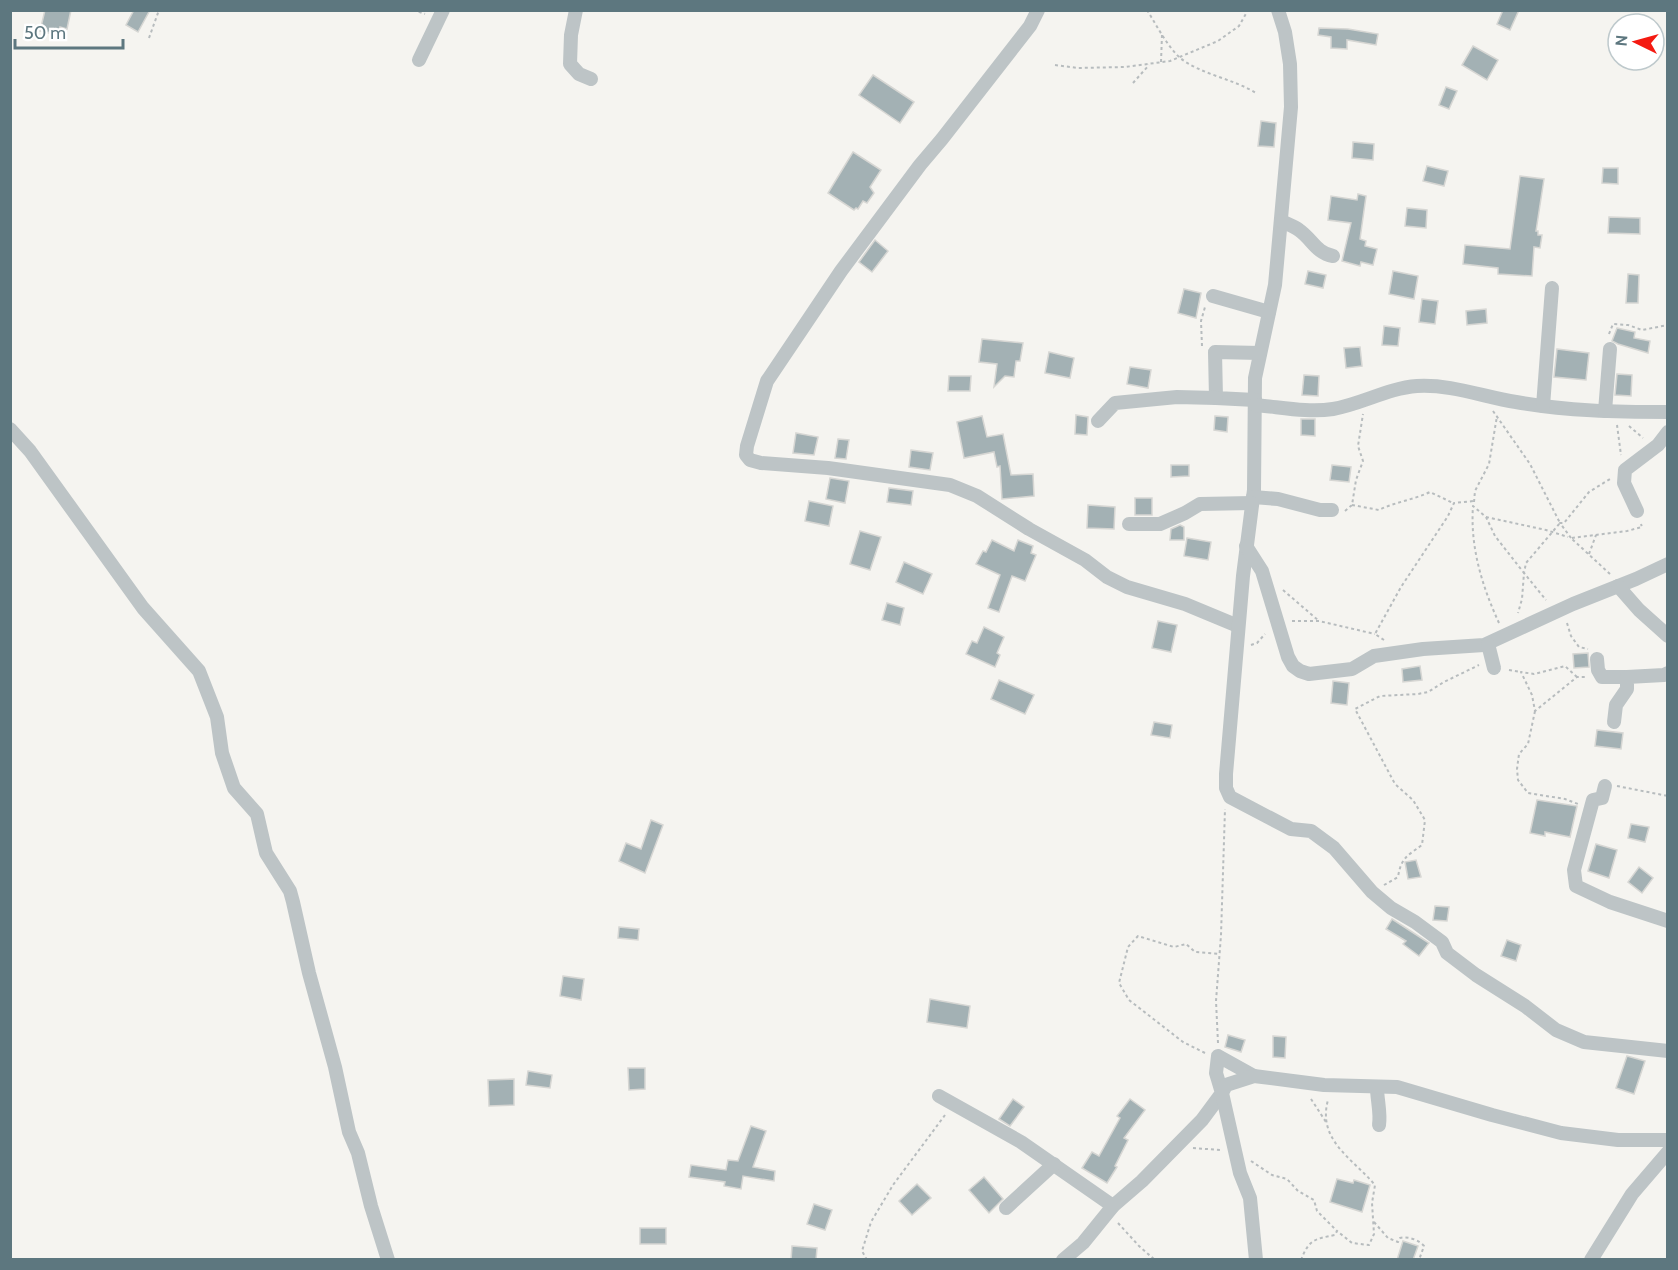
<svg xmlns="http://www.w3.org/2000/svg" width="1678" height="1270" viewBox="0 0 1678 1270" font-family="Cabin,sans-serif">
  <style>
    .building { fill: #a3b1b4; stroke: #d6d6d3; stroke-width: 1.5 }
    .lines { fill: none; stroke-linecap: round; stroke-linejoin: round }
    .path { stroke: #b7bcbe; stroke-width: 2; stroke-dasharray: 3 3; stroke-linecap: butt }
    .minor { stroke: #bdc4c6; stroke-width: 14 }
  </style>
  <rect width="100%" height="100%" fill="#f5f4f0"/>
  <g class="building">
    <polygon points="45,10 71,10 67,29 60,27 58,35 40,31"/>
    <polygon points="134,10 150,10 138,32 126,25"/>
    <polygon points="1503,10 1519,10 1510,30 1497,24"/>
    <polygon points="1319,28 1348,29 1378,34 1376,45 1347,40 1347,49 1331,48 1331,37 1318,35"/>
    <polygon points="1473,46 1498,60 1487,80 1462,65"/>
    <polygon points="873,75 914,102 900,123 859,95"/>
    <polygon points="1446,87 1457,91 1449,109 1439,105"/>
    <polygon points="1261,121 1276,123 1274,147 1258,146"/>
    <polygon points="1353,142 1374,144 1373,160 1352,158"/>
    <polygon points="853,152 881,170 870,187 874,193 867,203 863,201 858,209 856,208 854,210 828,193"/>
    <polygon points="1427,166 1448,171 1444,186 1423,181"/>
    <polygon points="1603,168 1618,168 1618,184 1602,183"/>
    <polygon points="1520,176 1544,179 1536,231 1538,231 1538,235 1542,235 1540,248 1534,247 1532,276 1498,274 1498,268 1463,264 1465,245 1510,249"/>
    <polygon points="1358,194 1366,196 1360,239 1366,241 1365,246 1377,249 1373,265 1361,262 1360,266 1342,261 1351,223 1328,220 1331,196 1357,200"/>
    <polygon points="1407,208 1427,210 1426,228 1405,226"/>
    <polygon points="1609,217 1640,218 1640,234 1608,233"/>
    <polygon points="875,240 888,251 872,272 859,262"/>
    <polygon points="1308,271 1326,275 1323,288 1305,284"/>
    <polygon points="1393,271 1418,276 1414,299 1389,294"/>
    <polygon points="1628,274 1639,275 1638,303 1626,303"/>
    <polygon points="1184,289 1201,293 1196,318 1178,313"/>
    <polygon points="1422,299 1438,301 1435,324 1419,322"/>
    <polygon points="1486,309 1487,323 1467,325 1466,311"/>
    <polygon points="1384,326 1400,328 1398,346 1382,345"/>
    <polygon points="1617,328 1635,332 1634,338 1650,341 1648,353 1618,344 1612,341"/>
    <polygon points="982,339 1023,343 1020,361 1016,361 1014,377 1005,376 994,387 997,364 979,362"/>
    <polygon points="1360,347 1362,366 1346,368 1344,348"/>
    <polygon points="1557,349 1589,353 1586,380 1554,377"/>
    <polygon points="1049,352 1074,358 1070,378 1045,373"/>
    <polygon points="1130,367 1151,370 1148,388 1127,384"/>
    <polygon points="1617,374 1632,375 1631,396 1615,395"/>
    <polygon points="1304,375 1319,376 1318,396 1302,395"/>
    <polygon points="949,376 971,376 970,391 948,391"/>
    <polygon points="1076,415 1088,417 1087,435 1075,434"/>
    <polygon points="982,416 987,437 1003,434 1011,475 1033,474 1034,496 1002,499 1000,466 997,467 994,452 964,458 957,422"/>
    <polygon points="1215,416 1228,417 1227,432 1214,430"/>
    <polygon points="1301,419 1315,419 1315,436 1301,435"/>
    <polygon points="796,433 818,437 814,455 793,453"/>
    <polygon points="838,439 849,440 846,459 835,458"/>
    <polygon points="911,450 933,453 930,470 909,467"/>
    <polygon points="1171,465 1189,465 1189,476 1171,477"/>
    <polygon points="1332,465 1351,467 1349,482 1330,480"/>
    <polygon points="830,478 849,481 845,503 826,499"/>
    <polygon points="889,488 913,491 911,505 887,502"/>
    <rect x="1135" y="498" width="17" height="17"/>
    <polygon points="809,501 833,506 829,526 805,521"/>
    <polygon points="1088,505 1115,507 1114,529 1087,528"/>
    <polygon points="1180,525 1184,527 1184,540 1170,540 1171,529"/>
    <polygon points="860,531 881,537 870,570 850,564"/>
    <polygon points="1187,538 1211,542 1208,560 1184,556"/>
    <polygon points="992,540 1014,551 1018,540 1033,546 1031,553 1036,555 1025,581 1012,576 999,612 988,608 1000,575 976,564 983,551 986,552"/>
    <polygon points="904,562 932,574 923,594 896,582"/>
    <polygon points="887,603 904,608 900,625 882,620"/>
    <polygon points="1158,621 1177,625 1171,652 1152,648"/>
    <polygon points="984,627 1004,637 997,653 1000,655 995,667 966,654 972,641 977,643"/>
    <polygon points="1588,653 1589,667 1574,668 1573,654"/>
    <polygon points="1420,666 1422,680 1403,682 1402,669"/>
    <polygon points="999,680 1034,695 1025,714 991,699"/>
    <polygon points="1333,681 1349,683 1347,705 1331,703"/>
    <polygon points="1154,722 1172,725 1170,738 1151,735"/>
    <polygon points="1597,730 1623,733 1621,749 1595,746"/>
    <polygon points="1537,800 1577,806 1570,837 1545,832 1545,836 1530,833"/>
    <polygon points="651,820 663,825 645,873 619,861 626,843 641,849"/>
    <polygon points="1631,824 1649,827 1645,842 1628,838"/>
    <polygon points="1596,844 1617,850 1609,878 1588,871"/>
    <polygon points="1416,860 1421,877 1408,879 1405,862"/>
    <polygon points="1639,867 1653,878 1642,893 1628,882"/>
    <polygon points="1435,906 1449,907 1447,921 1433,920"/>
    <polygon points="1392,919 1429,943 1419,956 1403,944 1406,941 1386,929"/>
    <polygon points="619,927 639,929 638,940 618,938"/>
    <polygon points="1507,940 1521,945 1516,961 1501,956"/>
    <polygon points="563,976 584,979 581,1000 560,996"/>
    <polygon points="930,999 970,1006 967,1028 927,1022"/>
    <polygon points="1228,1035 1245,1040 1241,1052 1225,1047"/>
    <polygon points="1273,1036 1286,1037 1285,1058 1273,1057"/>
    <polygon points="1627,1056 1645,1061 1634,1094 1616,1088"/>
    <polygon points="628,1068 645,1068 645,1089 629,1090"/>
    <polygon points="528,1071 552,1075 550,1088 526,1085"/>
    <polygon points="514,1079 514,1105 489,1106 488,1080"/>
    <polygon points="1013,1099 1024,1107 1010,1126 999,1119"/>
    <polygon points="1130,1099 1145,1110 1124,1138 1128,1140 1115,1166 1117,1167 1107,1183 1082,1168 1092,1152 1099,1156 1120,1118 1117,1116"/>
    <polygon points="751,1126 766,1131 753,1167 775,1171 774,1181 743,1176 741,1189 724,1186 725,1182 689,1177 691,1165 726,1170 728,1160 738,1161"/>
    <polygon points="984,1177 1003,1199 989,1213 969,1190"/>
    <polygon points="1337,1179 1353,1183 1354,1180 1370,1185 1362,1212 1330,1202"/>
    <polygon points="917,1184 931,1198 912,1215 899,1201"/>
    <polygon points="814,1204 832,1210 825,1230 807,1224"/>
    <rect x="640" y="1228" width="26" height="16"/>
    <polygon points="1403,1241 1418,1246 1413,1260 1397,1260"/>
    <polygon points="792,1246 817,1248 816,1260 791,1260"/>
  </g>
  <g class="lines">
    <g class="path">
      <polyline points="413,10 425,14"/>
      <path d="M1147,10C1157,26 1166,44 1179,57C1199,74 1234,79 1256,93"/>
      <polyline points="149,38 159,10"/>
      <polyline points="1161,62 1162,35"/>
      <polyline points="1055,65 1078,68 1125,67 1170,61 1218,41 1239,26 1248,10"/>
      <polyline points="1133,83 1149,65"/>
      <polyline points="1609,334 1613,324 1628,325 1642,330 1668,325"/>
      <polyline points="1202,346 1201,321 1205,307"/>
      <polyline points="1493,411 1530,464 1560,523 1526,563 1524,573 1546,600"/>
      <polyline points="1617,425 1621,455"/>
      <polyline points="1629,426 1643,438"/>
      <polyline points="1474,502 1475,491 1489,464 1497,416"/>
      <path d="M1352,505L1379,510C1395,502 1413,500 1430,492L1453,503"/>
      <polyline points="1345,511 1352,505 1356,480 1363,461 1358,446 1363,414"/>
      <polyline points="1486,517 1546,530 1568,537"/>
      <polyline points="1571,538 1560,523 1564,523 1589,492 1610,479"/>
      <polyline points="1589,554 1596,535"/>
      <polyline points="1610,574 1571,538 1627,531 1642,527 1641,524"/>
      <polyline points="1283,590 1319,621"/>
      <polyline points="1292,621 1319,621 1375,634"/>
      <path d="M1499,623C1482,586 1470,547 1473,506L1486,517L1495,536L1524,573L1522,599L1518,613"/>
      <polyline points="1567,623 1571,636 1579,647 1588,649"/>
      <polyline points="1384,640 1375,634 1401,587 1448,516 1454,503 1474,501"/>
      <polyline points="1251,645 1257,643 1265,634"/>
      <polyline points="1509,670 1521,672"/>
      <polyline points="1577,677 1565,666 1534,674 1521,672 1532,695 1535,711 1577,677 1585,677"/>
      <polyline points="1535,711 1528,744 1519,754 1517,769 1518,780 1528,793 1565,799 1578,804"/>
      <polyline points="1617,786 1668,796"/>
      <path d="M1384,885L1398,877C1401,858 1407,856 1422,845L1425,820L1413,800L1395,784L1355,709L1380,696L1418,694L1428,692L1444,682L1479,665"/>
      <polyline points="1218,1043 1216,1001 1221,935 1225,809"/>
      <polyline points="1205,1053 1183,1042 1129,1000 1119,983 1128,947 1138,936 1174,947 1186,944 1195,952 1220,954"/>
      <polyline points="1311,1099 1326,1122"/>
      <polyline points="1193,1148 1220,1150"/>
      <polyline points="1251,1161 1272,1175 1287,1179 1298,1191 1314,1200 1317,1211 1337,1231"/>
      <path d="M1374,1222L1388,1238L1398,1242L1400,1238C1408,1236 1419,1240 1424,1246L1419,1260"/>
      <polyline points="1118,1223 1139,1246 1155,1260"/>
      <polyline points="867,1260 862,1251 871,1222 893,1185 945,1115"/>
      <path d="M1301,1260C1309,1239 1315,1239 1335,1235L1337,1231L1352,1243L1369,1245L1374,1234L1372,1203L1375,1185C1352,1158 1317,1140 1328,1100"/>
    </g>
    <g class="minor">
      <polyline points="576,10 571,35 570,64 579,74 591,79"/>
      <polyline points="1038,10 1030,26 942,139 920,165 841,271 767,381 747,446 746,455 750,460 761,463 828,468 950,485 977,496 1029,529 1085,560 1107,577 1127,587 1185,604 1238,626"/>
      <polyline points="1278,10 1285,32 1290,64 1291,107 1275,285 1255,378 1254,490 1243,576 1226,774 1226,788 1230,797 1291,829 1311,831 1334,848 1372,892 1391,908 1415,922 1442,942 1447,953 1476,975 1525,1006 1556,1030 1584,1042 1668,1051"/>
      <polyline points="419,60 443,10"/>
      <path d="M1281,221C1287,224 1294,226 1299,230C1312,239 1316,253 1333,256"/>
      <polyline points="1213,296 1269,312"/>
      <polyline points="1255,400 1216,398 1215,352 1260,353"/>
      <path d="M1255,405C1280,407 1308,413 1333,409C1362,404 1388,388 1417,386C1451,384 1484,397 1516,402C1566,411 1617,412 1668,412"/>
      <polyline points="1543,406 1552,288"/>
      <polyline points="1605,411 1610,349"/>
      <polyline points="1098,421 1115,403 1177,397 1216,398"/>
      <polyline points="10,429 30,451 143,608 199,671 217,717 222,753 234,788 257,814 266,853 290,891 293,902 309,973 335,1067 349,1132 358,1153 371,1206 388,1260"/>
      <polyline points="1253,497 1278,499 1320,510 1332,510"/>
      <polyline points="1637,511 1624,483 1625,470 1658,445 1668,432"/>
      <polyline points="1129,524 1160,524 1185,513 1200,504 1252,503"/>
      <polyline points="1246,546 1262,571 1288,657 1293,666 1300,671 1309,674 1352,669 1374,656 1423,649 1484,645 1573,604 1636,579 1668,564"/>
      <polyline points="1618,586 1639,610 1668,636"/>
      <polyline points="1488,644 1494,668"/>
      <polyline points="1597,659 1598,670 1602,677 1627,677"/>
      <polyline points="1614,722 1616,705 1627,689 1627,677 1664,675 1668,673"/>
      <polyline points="1605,786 1602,798 1593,800 1574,870 1576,886 1610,902 1668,921"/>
      <path d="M1377,1087C1377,1100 1381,1113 1379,1125"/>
      <polyline points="939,1096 1021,1142 1113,1206"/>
      <polyline points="1006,1208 1054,1164"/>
      <polyline points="1063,1260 1083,1243 1113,1206 1142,1181 1202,1120 1222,1093 1216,1073 1218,1056 1254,1076"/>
      <polyline points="1256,1260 1250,1198 1240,1173 1222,1093 1226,1085 1254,1076 1324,1085 1397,1087 1492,1115 1561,1133 1618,1140 1668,1140"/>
      <polyline points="1591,1260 1632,1194 1668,1152"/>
    </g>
  </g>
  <rect width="1678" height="1270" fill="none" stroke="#5d777f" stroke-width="24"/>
  <g transform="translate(1636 42) rotate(275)"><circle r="28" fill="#ffffff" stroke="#bec9cc" stroke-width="1.5"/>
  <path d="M0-4.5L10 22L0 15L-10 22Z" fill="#f41a11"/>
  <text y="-9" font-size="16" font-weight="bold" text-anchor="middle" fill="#5d777f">N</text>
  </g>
  <path d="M15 39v9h108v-9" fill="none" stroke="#5d777f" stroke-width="3"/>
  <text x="24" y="39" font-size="18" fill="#5d777f" stroke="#ffffff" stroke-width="4.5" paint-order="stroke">50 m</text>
</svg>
